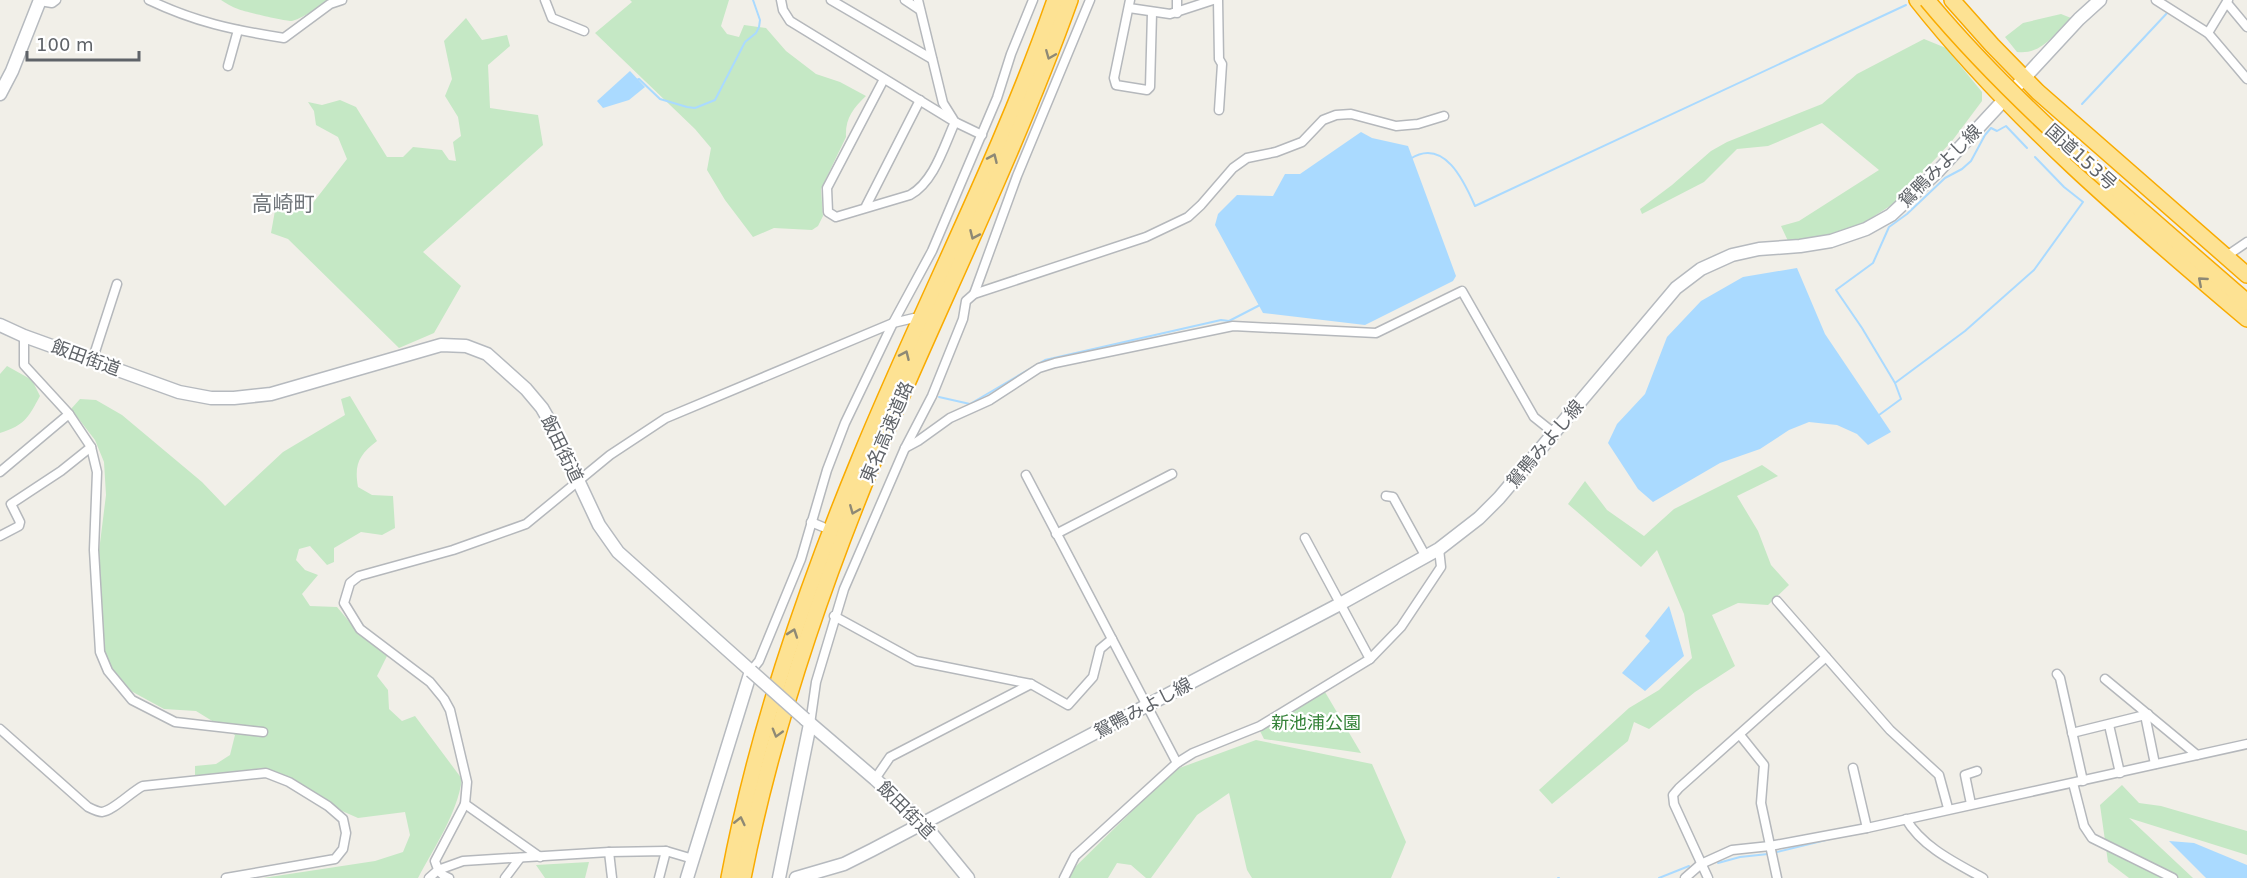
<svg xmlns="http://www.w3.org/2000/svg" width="2247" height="878" viewBox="0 0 2247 878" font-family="'DejaVu Sans','Noto Sans JP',sans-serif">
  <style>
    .green { fill: #c5e8c5 }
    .water { fill: #aadaff }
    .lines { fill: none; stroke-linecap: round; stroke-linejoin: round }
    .stream { stroke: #aadaff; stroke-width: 2 }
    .street-casing { stroke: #b5b8bc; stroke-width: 11 }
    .secondary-casing { stroke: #b6babf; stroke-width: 15 }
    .highway-casing { stroke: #f9ab00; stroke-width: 18 }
    .street { stroke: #fff; stroke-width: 8 }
    .secondary { stroke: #fff; stroke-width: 12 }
    .highway { stroke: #fde293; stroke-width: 15 }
    .secondary-bridge-casing { stroke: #b6babf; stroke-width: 15; stroke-linecap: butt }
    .highway-bridge-casing { stroke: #f9ab00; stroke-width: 18; stroke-linecap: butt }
    .secondary-bridge { stroke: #fff; stroke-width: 12 }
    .highway-bridge { stroke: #fde293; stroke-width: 15 }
    .oneway { stroke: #8e8975 }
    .labels { text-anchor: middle; stroke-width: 4.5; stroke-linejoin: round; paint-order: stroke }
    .street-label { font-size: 18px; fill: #5f6368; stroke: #fff }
    .park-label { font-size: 18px; fill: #348238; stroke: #fff }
    .quarter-label { font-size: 21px; fill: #70757a; stroke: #fff }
  </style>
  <rect width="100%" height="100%" fill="#f1efe8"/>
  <g class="green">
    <path d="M221,0H335C319,5 306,17 292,21C288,22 245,12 238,9C232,7 226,3 221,0Z"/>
    <path d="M630,0H729L721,26L727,34L739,37L744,25L766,28L786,51L816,74L840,82L866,96C853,108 845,119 846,137L821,189L823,216L818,226L812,230L774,228L753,237L725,200L707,170L711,148L695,129L595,33L632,2Z"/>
    <path d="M2061,14L2071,18C2054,34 2042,55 2017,52L2005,37L2023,23Z"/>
    <polygon points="466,18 482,40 507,35 510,46 488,65 490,108 538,115 543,145 423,252 461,286 434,333 399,348 288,239 271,233 276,205 309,208 347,159 338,137 316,125 314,111 308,102 322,105 340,100 356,107 387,157 403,157 413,147 442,150 449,160 456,161 453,142 461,136 458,117 445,96 452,79 444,41"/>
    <polygon points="1924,39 1946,48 1982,92 1982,101 1952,141 1893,204 1865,222 1832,235 1788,241 1781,226 1799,221 1879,170 1822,123 1768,146 1737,149 1704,182 1642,214 1640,209 1672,185 1711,151 1727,142 1822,104 1857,74"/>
    <path d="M7,366L32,380L40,396C28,418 25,425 0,433V374Z"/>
    <path d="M350,396L377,441C359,455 354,464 358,487L372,495L393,496L395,528L382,535L361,532L334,548V562L327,565L310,546L299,549L296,560L305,570L318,575L302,594L310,606L337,607L358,632L387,656L377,676L388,690L389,709L402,721L415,716L462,779C457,814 435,846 418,878H263L375,861L403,852L410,835L405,812L358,818L333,807L290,778L264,768L195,777V766L216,764L230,755L235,735L196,711L164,709L131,691L107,662L100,627L99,551L106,495L104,462L95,440L71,409L80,399L96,400L122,415L202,482L225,506L283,452L345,415L341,399Z"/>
    <polygon points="1762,465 1778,476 1737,496 1758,531 1771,565 1789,585 1768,605 1738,603 1712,615 1735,666 1695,692 1649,729 1634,722 1628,741 1552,804 1539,790 1629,708 1659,690 1692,658 1684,614 1657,550 1641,567 1568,504 1585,481 1607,510 1644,536 1674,509"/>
    <polygon points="1325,692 1361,753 1264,739 1260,731"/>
    <polygon points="1256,740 1372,764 1406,842 1391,878 1252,878 1247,870 1229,793 1197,815 1151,878 1146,878 1131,865 1117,863 1108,878 1069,878 1074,868 1174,770"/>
    <polygon points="2122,785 2139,803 2161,806 2247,831 2247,855 2129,818 2193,878 2129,878 2108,862 2100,805"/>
    <polygon points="589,862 585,878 545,878 536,865"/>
  </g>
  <g class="water">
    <polygon points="630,71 645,87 629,100 603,108 597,101"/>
    <polygon points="1361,132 1372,138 1408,146 1456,276 1453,281 1365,325 1263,313 1215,225 1218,214 1237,195 1273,196 1285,174 1300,174"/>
    <polygon points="1797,268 1825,334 1891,432 1868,445 1857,434 1837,425 1809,422 1789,430 1760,449 1720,463 1653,502 1638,489 1608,443 1617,424 1645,394 1667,337 1701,301 1743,277"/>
    <polygon points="1669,606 1684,656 1645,691 1622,673 1650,641 1645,636"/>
    <polygon points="2169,841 2194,843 2247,865 2247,878 2206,878"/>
  </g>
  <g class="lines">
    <g class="stream">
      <polyline points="637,80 639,79 660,99 687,107 695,108 715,100 745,42 756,33 759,27 760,20 753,0"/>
      <polyline points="2082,104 2168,12"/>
      <path d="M1410,159C1444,137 1464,181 1475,206L1906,5"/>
      <polyline points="1895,383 1862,328 1836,290 1873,263 1889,227 1907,214 1945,178 1962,169 1971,161 1985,135 1991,128 1997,131 2006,126 2027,148"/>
      <polyline points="939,397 970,404 1045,360 1221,320 1229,321 1260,305"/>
      <polyline points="1879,415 1901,399 1895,383 1965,331 2034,270 2083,202 2064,187 2035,157"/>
      <polyline points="1773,853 1830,839"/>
      <polyline points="1718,863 1740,857 1768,854"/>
      <polyline points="1558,878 1559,878"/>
      <polyline points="1659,878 1689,866"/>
    </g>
    <g class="street-casing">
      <g id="street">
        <path d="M149,0C195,22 233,30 284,38L330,4L342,0"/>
        <polyline points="545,0 552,18 584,31"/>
        <polyline points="781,0 783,10 790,21 955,122 982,135"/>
        <polyline points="831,0 932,59"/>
        <polyline points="905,0 920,10"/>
        <polyline points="918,0 943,103 953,119"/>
        <polyline points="1130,0 1114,78 1116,85 1147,90 1150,87 1152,13"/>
        <polyline points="1177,0 1177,13"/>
        <polyline points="1218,0 1219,59 1222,64 1219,110"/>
        <polyline points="2156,0 2208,33 2247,79"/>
        <polyline points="40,1 52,3 56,0"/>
        <polyline points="2227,3 2247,27"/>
        <polyline points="1129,8 1170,14 1213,0"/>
        <polyline points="2208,33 2228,0"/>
        <polyline points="228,66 238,30"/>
        <path d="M884,79L827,188L828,212L836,217L910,195C934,182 944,146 955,122"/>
        <polyline points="866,206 920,100"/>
        <polyline points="2225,257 2247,242"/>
        <polyline points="974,294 1017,176 1090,0"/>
        <polyline points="24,336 24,365 69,414 91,447 97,472 94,550 100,652 108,671 132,700 175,722 263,732"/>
        <polyline points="92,361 117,284"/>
        <polyline points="905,448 918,441 950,418 990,400 1039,368 1055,363 1233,326 1376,333 1462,291 1534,417 1554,433"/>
        <polyline points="0,472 69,414"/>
        <polyline points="1026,475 1177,763"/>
        <polyline points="1386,496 1393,497 1426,557"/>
        <polyline points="811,522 823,527"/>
        <polyline points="1056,534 1172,474"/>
        <polyline points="0,536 19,526 20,522 11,504 61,471 91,447"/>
        <polyline points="1305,538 1370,659"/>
        <polyline points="1777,601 1890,730 1939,775 1948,808"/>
        <polyline points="834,616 916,661 1031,684 1068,705 1093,677 1100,649 1112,639"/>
        <polyline points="751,671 759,661 801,559 827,470 845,423 893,323 932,251 997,98 1011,54 1033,0"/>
        <polyline points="2057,674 2060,678 2083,781"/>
        <polyline points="2105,679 2197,755"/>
        <polyline points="2148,714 2145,715 2155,764"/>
        <polyline points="810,724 816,682 844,589 905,448 932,396 963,319 966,301 974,294 1146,237 1188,217 1201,205 1233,168 1247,158 1276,152 1302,142 1323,120 1336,115 1351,114 1396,126 1418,124 1444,116"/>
        <polyline points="2109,725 2120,773"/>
        <path d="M0,729L88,807C92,809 98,812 102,812C113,811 132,791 143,786L266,773L289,782L328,806L343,819L346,833L343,849L335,859L226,878"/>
        <polyline points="2072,733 2145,715"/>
        <polyline points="1740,735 1764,765 1761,803 1777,878"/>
        <polyline points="1853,768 1867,828"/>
        <polyline points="875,779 890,757 1031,684"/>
        <polyline points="2073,783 2084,826 2092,838 2173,878"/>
        <polyline points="465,804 540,857"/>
        <polyline points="1971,804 1965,775 1977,771"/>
        <path d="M1906,819C1922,847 1956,863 1983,878"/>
        <polyline points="609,852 612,878"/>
        <polyline points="429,878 438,870 463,861 609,852 666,851 693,859"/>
        <path d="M449,878C440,875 438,870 435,861L465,804L467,782L450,710L444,699L430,682L360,629L344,603L350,583L359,576L453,550L526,524L610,455L666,418L893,323L914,318"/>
        <polyline points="505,878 520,858"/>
        <polyline points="659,878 666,851"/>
        <polyline points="1064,878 1075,856 1177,763 1193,753 1260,726 1370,659 1401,627 1441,567 1439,549"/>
        <polyline points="1685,878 1701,864 1732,850 1770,846 1867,828 2247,744"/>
        <polyline points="1708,878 1674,804 1673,795 1679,788 1826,657"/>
      </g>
    </g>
    <g class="secondary-casing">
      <g id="secondary">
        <polyline points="0,94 12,71 40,0"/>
        <polyline points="0,325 24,336 179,392 211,398 234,398 271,394 441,345 466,346 487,354 526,389 542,408 554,429 599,525 618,552 751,671 687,878"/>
        <polyline points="805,719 875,779 923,823 968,878"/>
        <polyline points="779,878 810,724"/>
        <polyline points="796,878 844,864 872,850 1340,604 1439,549 1479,518 1499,498 1676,288 1701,269 1732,255 1759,249 1800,246 1831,241 1866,229 1891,215 1939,170 2079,19 2100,0"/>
      </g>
    </g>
    <g class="highway-casing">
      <g id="highway">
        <path d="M1917,0C2012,120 2130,220 2247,319"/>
        <polyline points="1952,0 1992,45 2038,92 2247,275"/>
        <polyline points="2109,182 2247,302"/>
        <path d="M729,878C756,734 803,596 859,460C922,306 1000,158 1055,0"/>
        <path d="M743,878C771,736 817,599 872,465C937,309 1013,159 1070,0"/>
      </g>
    </g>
    <use href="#street" class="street"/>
    <use href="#secondary" class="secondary"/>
    <use href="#highway" class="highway"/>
    <g class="secondary-bridge-casing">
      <polyline id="secondary-bridge" points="751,671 805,719"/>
    </g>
    <g class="highway-bridge-casing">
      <path id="highway-bridge" d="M1927,0C1982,66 2044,125 2109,182"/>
    </g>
    <use href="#secondary-bridge" class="secondary-bridge"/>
    <use href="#highway-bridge" class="highway-bridge"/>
  </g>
  <defs><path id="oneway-chevron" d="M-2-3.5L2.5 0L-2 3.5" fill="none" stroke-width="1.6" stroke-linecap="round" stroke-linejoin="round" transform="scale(1.5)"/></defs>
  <g class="oneway">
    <use href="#oneway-chevron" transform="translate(1050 55) rotate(112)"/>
    <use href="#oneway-chevron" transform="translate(993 158) rotate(-66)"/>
    <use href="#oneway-chevron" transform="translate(974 235) rotate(114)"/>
    <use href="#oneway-chevron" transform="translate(2202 281) rotate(-139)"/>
    <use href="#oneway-chevron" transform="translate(905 355) rotate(-66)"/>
    <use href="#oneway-chevron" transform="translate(854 510) rotate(112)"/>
    <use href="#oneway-chevron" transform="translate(793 633) rotate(-71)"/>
    <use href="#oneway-chevron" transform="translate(777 733) rotate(106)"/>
    <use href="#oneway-chevron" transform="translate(740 821) rotate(-77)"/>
  </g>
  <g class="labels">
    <g class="street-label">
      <text transform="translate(2081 157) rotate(42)" y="6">国道153号</text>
      <text transform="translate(1940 166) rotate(-45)" y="6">鴛鴨みよし線</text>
      <text transform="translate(86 358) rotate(20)" y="6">飯田街道</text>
      <text transform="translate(887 432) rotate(-67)" y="6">東名高速道路</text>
      <text transform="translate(1545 444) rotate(-50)" y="6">鴛鴨みよし線</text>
      <text transform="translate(562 449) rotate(64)" y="6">飯田街道</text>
      <text transform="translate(1143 708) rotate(-28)" y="6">鴛鴨みよし線</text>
      <text transform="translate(906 810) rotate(45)" y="6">飯田街道</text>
    </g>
    <g class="park-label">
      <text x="1316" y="729">新池浦公園</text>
    </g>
    <g class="quarter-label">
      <text x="283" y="211">高崎町</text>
    </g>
  </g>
  <path d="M27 51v9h112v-9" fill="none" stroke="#5f6368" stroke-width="3"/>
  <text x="36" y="51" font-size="18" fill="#5f6368" stroke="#ffffff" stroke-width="4.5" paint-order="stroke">100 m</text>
</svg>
